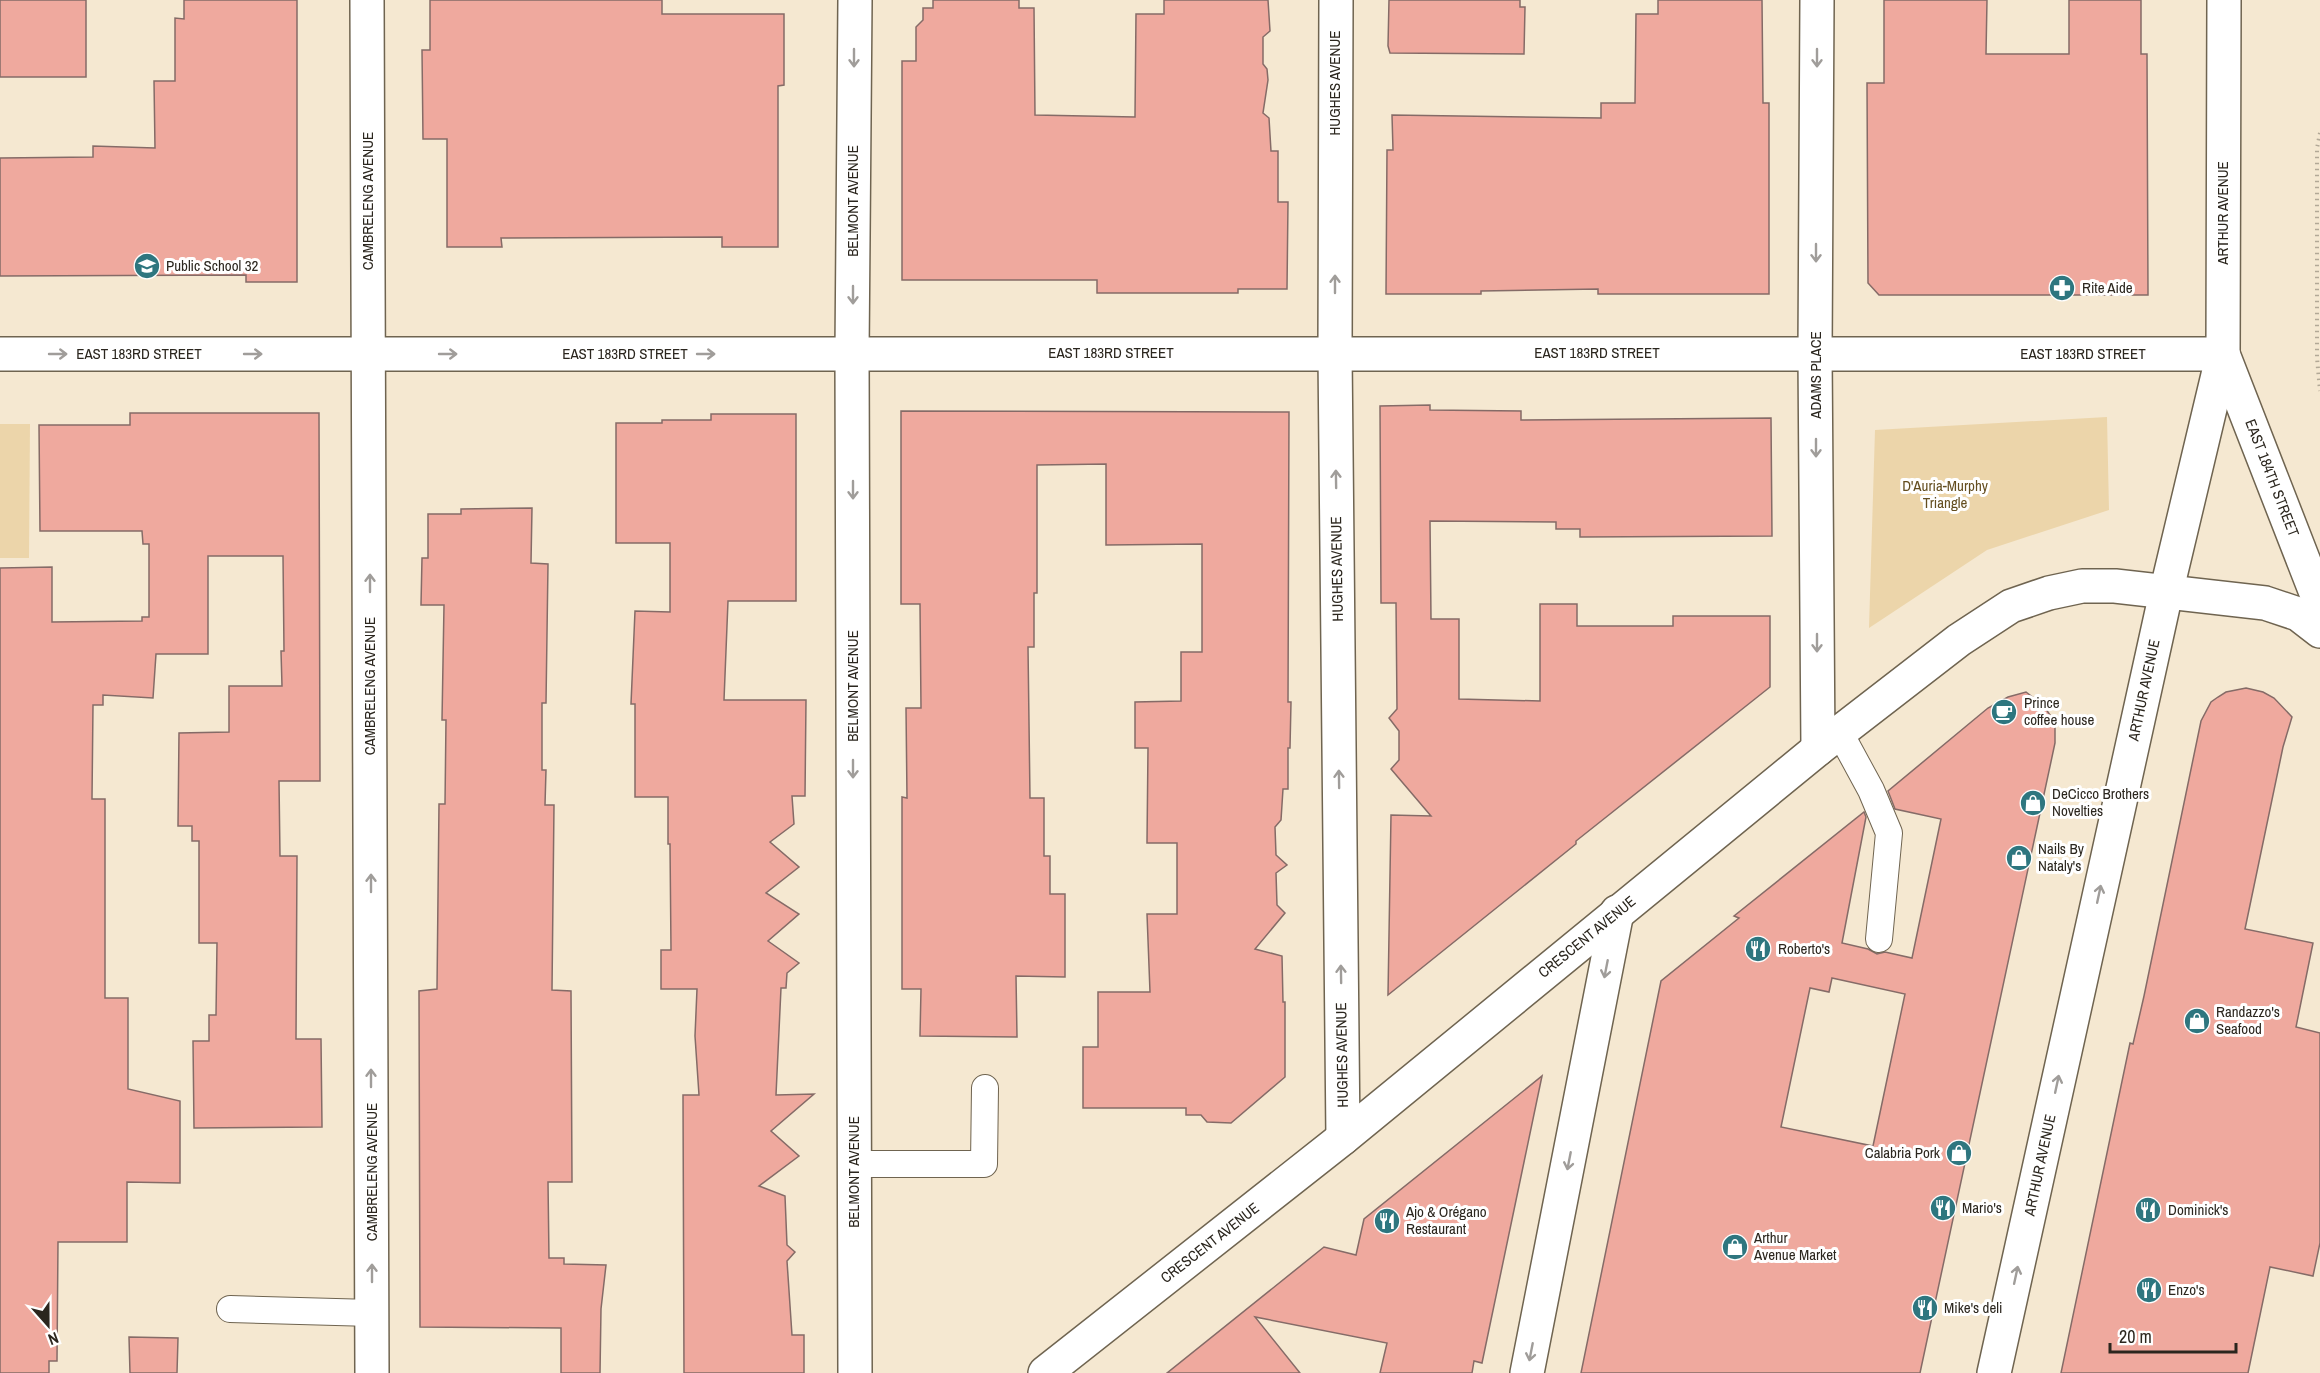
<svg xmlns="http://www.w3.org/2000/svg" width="2320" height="1373" viewBox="0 0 2320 1373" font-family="'Archivo Narrow',sans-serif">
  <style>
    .green { fill: #ecd5aa }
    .building { fill: #efa99e; stroke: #856b67; stroke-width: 1.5; fill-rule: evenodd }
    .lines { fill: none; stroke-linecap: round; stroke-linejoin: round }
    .service-casing { stroke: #6f6450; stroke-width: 28 }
    .minor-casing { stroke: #6f6450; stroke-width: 36 }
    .path { stroke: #b2a896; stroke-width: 4; stroke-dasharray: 1.5 4.5; stroke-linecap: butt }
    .service { stroke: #fff; stroke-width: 26 }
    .minor { stroke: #fff; stroke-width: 33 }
    .oneway { stroke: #a09d9a }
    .labels { text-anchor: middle; stroke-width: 6; stroke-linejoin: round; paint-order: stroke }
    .street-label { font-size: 15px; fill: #2b261e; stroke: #fff }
    .poi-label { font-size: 15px; fill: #2b261e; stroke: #fff; text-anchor: start }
    .park-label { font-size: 15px; fill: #644e20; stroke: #fff }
  </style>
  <rect width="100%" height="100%" fill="#f5e8d1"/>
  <g class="green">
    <polygon points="2107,417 2109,510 1987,550 1869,628 1875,430"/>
    <polygon points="0,424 30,424 29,558 0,558"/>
  </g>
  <g class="building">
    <rect x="0" y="0" width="86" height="77"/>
    <polygon points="184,0 297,0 297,282 246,282 246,275 0,276 0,158 93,157 93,146 155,148 154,81 175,81 175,18 184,19"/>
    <polygon points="430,0 662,0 662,14 784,14 784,85 778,86 778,247 722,247 722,237 501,238 502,247 447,247 447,139 423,139 422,50 430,50"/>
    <polygon points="933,0 1019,0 1019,8 1034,8 1035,115 1135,117 1136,14 1164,14 1164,0 1268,0 1270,31 1263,37 1263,64 1267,69 1268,80 1263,113 1269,118 1271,151 1278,151 1278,202 1288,202 1287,289 1238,289 1238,293 1097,293 1097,280 902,280 902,61 916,61 916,27 923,20 923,8 933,8"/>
    <polygon points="1389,0 1520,0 1520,7 1525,7 1524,54 1390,53 1388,46"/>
    <polygon points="1658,0 1762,0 1763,103 1769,103 1769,294 1598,294 1598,289 1481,291 1481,294 1386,294 1387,150 1393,150 1392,115 1601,118 1601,103 1635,103 1636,14 1658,14"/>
    <polygon points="1884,0 1987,0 1986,54 2069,54 2069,0 2141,0 2141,54 2147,54 2148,295 1879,295 1868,283 1867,83 1884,83"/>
    <polygon points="1430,405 1430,410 1521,411 1521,420 1771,418 1772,536 1580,537 1580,529 1556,529 1556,522 1430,521 1431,619 1459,619 1459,699 1540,701 1540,604 1577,604 1577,626 1673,626 1673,616 1770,616 1770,687 1576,841 1576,844 1388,995 1391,815 1431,816 1391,769 1399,760 1399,731 1389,718 1397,709 1396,603 1381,603 1380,406"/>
    <polygon points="901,411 1289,412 1288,702 1291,702 1290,748 1288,748 1288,789 1283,789 1281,820 1275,827 1276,855 1287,865 1276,873 1277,905 1285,913 1255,949 1282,956 1283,1002 1285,1002 1285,1077 1231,1123 1207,1122 1201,1115 1186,1115 1186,1108 1083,1108 1083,1047 1098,1047 1098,992 1150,992 1147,914 1177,914 1177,843 1147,843 1148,748 1135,748 1135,702 1181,701 1181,652 1202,652 1202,544 1106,545 1106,464 1037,465 1037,593 1034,593 1034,647 1028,647 1030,798 1044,798 1044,856 1050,856 1050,894 1065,894 1065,977 1016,976 1017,1037 920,1036 921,989 902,989 902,797 907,798 906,708 921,708 920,604 901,604"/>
    <polygon points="130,413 319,413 320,781 279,781 280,856 297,856 296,1039 321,1039 322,1127 194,1128 193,1041 209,1041 209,1015 216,1015 217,943 199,943 199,841 192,841 192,826 178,826 179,733 229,732 229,686 282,686 281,651 284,651 283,556 208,556 208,654 156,654 153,698 103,695 103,705 93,705 92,799 105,799 105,998 128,998 128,1089 180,1101 180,1183 127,1182 127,1242 58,1242 57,1361 49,1361 49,1373 0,1373 0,568 52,567 52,622 142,621 142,617 149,617 149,544 143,544 142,531 40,531 39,425 130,425"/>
    <polygon points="711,414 796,414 796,601 728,601 724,700 806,700 805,796 792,796 794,824 770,842 799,867 766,893 799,914 768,941 799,963 787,973 786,988 781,988 776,1095 814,1094 771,1131 799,1156 759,1186 785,1196 787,1245 795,1252 787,1261 792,1335 804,1335 804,1373 684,1373 683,1095 699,1095 695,1036 697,989 661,989 661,950 671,950 670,844 668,844 668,797 635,797 635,704 631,704 635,611 670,612 670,543 616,543 616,423 662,423 662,420 711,420"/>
    <polygon points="532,508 531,563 548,564 546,703 542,703 542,770 546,770 545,805 554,805 552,990 571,991 572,1182 548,1182 549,1258 564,1258 564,1264 606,1265 601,1309 600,1373 561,1373 561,1328 420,1327 419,991 437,989 439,804 445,804 446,720 442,720 444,605 421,605 422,558 428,558 428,514 461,514 461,509"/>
    <polygon points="2246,688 2263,692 2274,698 2292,717 2283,747 2245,929 2313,943 2296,1027 2320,1033 2320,1243 2313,1276 2270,1267 2248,1373 2061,1373 2130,1043 2133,1044 2144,996 2201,721 2211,702 2218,697 2226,692"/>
    <path d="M2026,692L2043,705L2055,722V743L1920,1373H1581L1661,981L1739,918L1734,916L1864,812L1866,817L1842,943L1868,949L1877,954L1885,952L1912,958L1941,819L1895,809L1888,791L1988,708L2008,697ZM1832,978L1905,994L1873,1146L1781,1127L1810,988L1829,992Z"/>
    <polygon points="1542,1076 1482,1363 1474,1361 1472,1373 1380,1373 1387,1343 1255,1317 1300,1373 1167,1373 1324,1247 1356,1255 1364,1219"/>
    <polygon points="129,1337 178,1338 177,1373 130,1373"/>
  </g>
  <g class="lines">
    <g class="service-casing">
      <g id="service">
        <polyline points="1840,733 1871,790 1889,833 1879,939"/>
        <polyline points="854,1164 984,1164 985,1088"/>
        <polyline points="230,1309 372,1313"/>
      </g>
    </g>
    <g class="minor-casing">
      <g id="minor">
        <polyline points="367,0 372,1373"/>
        <polyline points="855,0 852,353 855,1373"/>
        <polyline points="1336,0 1335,354 1343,1138"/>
        <polyline points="1817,0 1815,354 1818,749"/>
        <polyline points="0,354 2223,354"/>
        <polyline points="2223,354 2320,603"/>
        <polyline points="1045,1373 1343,1138 1818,749 1959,640 2011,606 2049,593 2082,586 2115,586 2265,603 2298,614 2320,631"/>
        <polyline points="1527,1373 1617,912"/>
        <polyline points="1994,1373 2166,593 2223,354 2224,0"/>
      </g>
    </g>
    <polyline class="path" points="2320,133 2317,148 2317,358 2320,391"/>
    <use href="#service" class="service"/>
    <use href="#minor" class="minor"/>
  </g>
  <defs><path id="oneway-shaft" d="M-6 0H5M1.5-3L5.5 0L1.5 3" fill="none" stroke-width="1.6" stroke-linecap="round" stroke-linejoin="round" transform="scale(1.5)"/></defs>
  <g class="oneway">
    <use href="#oneway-shaft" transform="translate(854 58) rotate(90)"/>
    <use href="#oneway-shaft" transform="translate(1817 58) rotate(90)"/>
    <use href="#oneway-shaft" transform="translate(1816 253) rotate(90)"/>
    <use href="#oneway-shaft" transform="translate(1335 284) rotate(-90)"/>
    <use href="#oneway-shaft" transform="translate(853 295) rotate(90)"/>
    <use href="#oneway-shaft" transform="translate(58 354)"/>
    <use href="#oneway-shaft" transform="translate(253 354)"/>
    <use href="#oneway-shaft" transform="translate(448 354)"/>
    <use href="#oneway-shaft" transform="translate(706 354)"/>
    <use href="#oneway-shaft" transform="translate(1816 448) rotate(90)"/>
    <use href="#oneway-shaft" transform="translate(1336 479) rotate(-91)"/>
    <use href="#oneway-shaft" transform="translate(853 490) rotate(90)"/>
    <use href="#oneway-shaft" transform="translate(370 583) rotate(-90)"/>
    <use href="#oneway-shaft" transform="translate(1817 643) rotate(90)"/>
    <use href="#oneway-shaft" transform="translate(853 769) rotate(90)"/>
    <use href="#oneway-shaft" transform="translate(1339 779) rotate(-91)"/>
    <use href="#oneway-shaft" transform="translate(371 883) rotate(-90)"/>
    <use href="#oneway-shaft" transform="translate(2099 894) rotate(-78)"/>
    <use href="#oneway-shaft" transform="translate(1606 969) rotate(101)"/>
    <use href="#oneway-shaft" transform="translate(1341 974) rotate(-91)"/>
    <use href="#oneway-shaft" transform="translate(371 1078) rotate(-90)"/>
    <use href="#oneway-shaft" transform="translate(2057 1084) rotate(-78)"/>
    <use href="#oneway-shaft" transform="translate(1569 1161) rotate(101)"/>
    <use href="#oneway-shaft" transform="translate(372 1273) rotate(-90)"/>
    <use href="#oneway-shaft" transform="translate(2016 1275) rotate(-78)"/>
    <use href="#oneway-shaft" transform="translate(1531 1352) rotate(101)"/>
  </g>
  <defs>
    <g id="school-disc" transform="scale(1.35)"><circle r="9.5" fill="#2e767f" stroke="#fff"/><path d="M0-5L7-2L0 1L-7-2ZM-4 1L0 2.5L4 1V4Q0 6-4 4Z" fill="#fff"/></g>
    <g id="pharmacy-disc" transform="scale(1.35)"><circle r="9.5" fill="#2e767f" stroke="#fff"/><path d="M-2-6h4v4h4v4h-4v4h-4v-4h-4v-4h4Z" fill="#fff"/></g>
    <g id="cafe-disc" transform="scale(1.35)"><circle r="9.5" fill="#2e767f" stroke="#fff"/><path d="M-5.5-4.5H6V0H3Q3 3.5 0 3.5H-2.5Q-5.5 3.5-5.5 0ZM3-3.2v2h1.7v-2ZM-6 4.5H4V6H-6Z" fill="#fff"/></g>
    <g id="shop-disc" transform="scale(1.35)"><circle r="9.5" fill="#2e767f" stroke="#fff"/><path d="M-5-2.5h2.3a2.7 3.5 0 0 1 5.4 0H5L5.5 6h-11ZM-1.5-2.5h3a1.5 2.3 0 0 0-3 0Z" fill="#fff"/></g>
    <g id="restaurant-disc" transform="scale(1.35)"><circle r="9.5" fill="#2e767f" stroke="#fff"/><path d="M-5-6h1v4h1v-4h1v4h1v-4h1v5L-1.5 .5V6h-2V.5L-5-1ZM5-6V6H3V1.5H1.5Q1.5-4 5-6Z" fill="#fff"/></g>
  </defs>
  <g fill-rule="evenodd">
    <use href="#school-disc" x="147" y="266"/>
    <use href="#pharmacy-disc" x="2062" y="288"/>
    <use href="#cafe-disc" x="2004" y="712"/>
    <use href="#shop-disc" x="2033" y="803"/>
    <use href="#shop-disc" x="2019" y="858"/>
    <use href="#restaurant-disc" x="1758" y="949"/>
    <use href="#shop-disc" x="2197" y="1021"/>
    <use href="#shop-disc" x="1959" y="1153"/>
    <use href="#restaurant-disc" x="1943" y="1208"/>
    <use href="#restaurant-disc" x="2148" y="1210"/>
    <use href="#restaurant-disc" x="1387" y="1221"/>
    <use href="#shop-disc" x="1735" y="1247"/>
    <use href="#restaurant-disc" x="2149" y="1290"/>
    <use href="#restaurant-disc" x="1925" y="1308"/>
  </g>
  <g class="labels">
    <g class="street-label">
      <text transform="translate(1335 83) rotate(-90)" y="5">HUGHES AVENUE</text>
      <text transform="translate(368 201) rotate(-90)" y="5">CAMBRELENG AVENUE</text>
      <text transform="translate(853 201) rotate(-90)" y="5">BELMONT AVENUE</text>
      <text transform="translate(2223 213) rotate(-90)" y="5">ARTHUR AVENUE</text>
      <text x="1111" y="358">EAST 183RD STREET</text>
      <text x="1597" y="358">EAST 183RD STREET</text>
      <text x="139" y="359">EAST 183RD STREET</text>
      <text x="625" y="359">EAST 183RD STREET</text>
      <text x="2083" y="359">EAST 183RD STREET</text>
      <text transform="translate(1816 375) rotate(-90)" y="5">ADAMS PLACE</text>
      <text transform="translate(2272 478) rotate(69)" y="5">EAST 184TH STREET</text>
      <text transform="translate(1337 569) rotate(-91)" y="5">HUGHES AVENUE</text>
      <text transform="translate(370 686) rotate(-90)" y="5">CAMBRELENG AVENUE</text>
      <text transform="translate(853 686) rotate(-90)" y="5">BELMONT AVENUE</text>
      <text transform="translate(2144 690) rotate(-78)" y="5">ARTHUR AVENUE</text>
      <text transform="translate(1587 937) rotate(-39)" y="5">CRESCENT AVENUE</text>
      <text transform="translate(1342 1055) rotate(-91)" y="5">HUGHES AVENUE</text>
      <text transform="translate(2040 1165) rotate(-78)" y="5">ARTHUR AVENUE</text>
      <text transform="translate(372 1172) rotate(-90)" y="5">CAMBRELENG AVENUE</text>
      <text transform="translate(854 1172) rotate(-90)" y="5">BELMONT AVENUE</text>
      <text transform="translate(1210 1243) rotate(-38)" y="5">CRESCENT AVENUE</text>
    </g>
    <g class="poi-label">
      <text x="166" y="271">Public School 32</text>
      <text x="2082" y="293">Rite Aide</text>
      <text x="2024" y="708">Prince<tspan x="2024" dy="17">coffee house</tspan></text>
      <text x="2052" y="799">DeCicco Brothers<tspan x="2052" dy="17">Novelties</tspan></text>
      <text x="2038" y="854">Nails By<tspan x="2038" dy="17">Nataly's</tspan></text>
      <text x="1778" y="954">Roberto's</text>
      <text x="2216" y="1017">Randazzo's<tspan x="2216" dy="17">Seafood</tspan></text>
      <text x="1940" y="1158" text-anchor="end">Calabria Pork</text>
      <text x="1962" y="1213">Mario's</text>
      <text x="2168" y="1215">Dominick's</text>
      <text x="1406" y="1217">Ajo &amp; Orégano<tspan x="1406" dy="17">Restaurant</tspan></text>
      <text x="1754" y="1243">Arthur<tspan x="1754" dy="17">Avenue Market</tspan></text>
      <text x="2168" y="1295">Enzo's</text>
      <text x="1944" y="1313">Mike's deli</text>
    </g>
    <g class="park-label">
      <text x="1945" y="491">D'Auria-Murphy<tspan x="1945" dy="17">Triangle</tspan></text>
    </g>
  </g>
  <g transform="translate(48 1325) rotate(159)" stroke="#ffffff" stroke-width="4.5" paint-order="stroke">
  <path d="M0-4.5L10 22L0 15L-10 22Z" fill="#2b261e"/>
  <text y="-9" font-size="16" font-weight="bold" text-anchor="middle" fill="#2b261e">N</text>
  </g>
  <path d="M2110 1343v9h126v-9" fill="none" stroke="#2b261e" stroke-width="3"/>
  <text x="2119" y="1343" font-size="18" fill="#2b261e" stroke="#ffffff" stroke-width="4.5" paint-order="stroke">20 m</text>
</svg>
